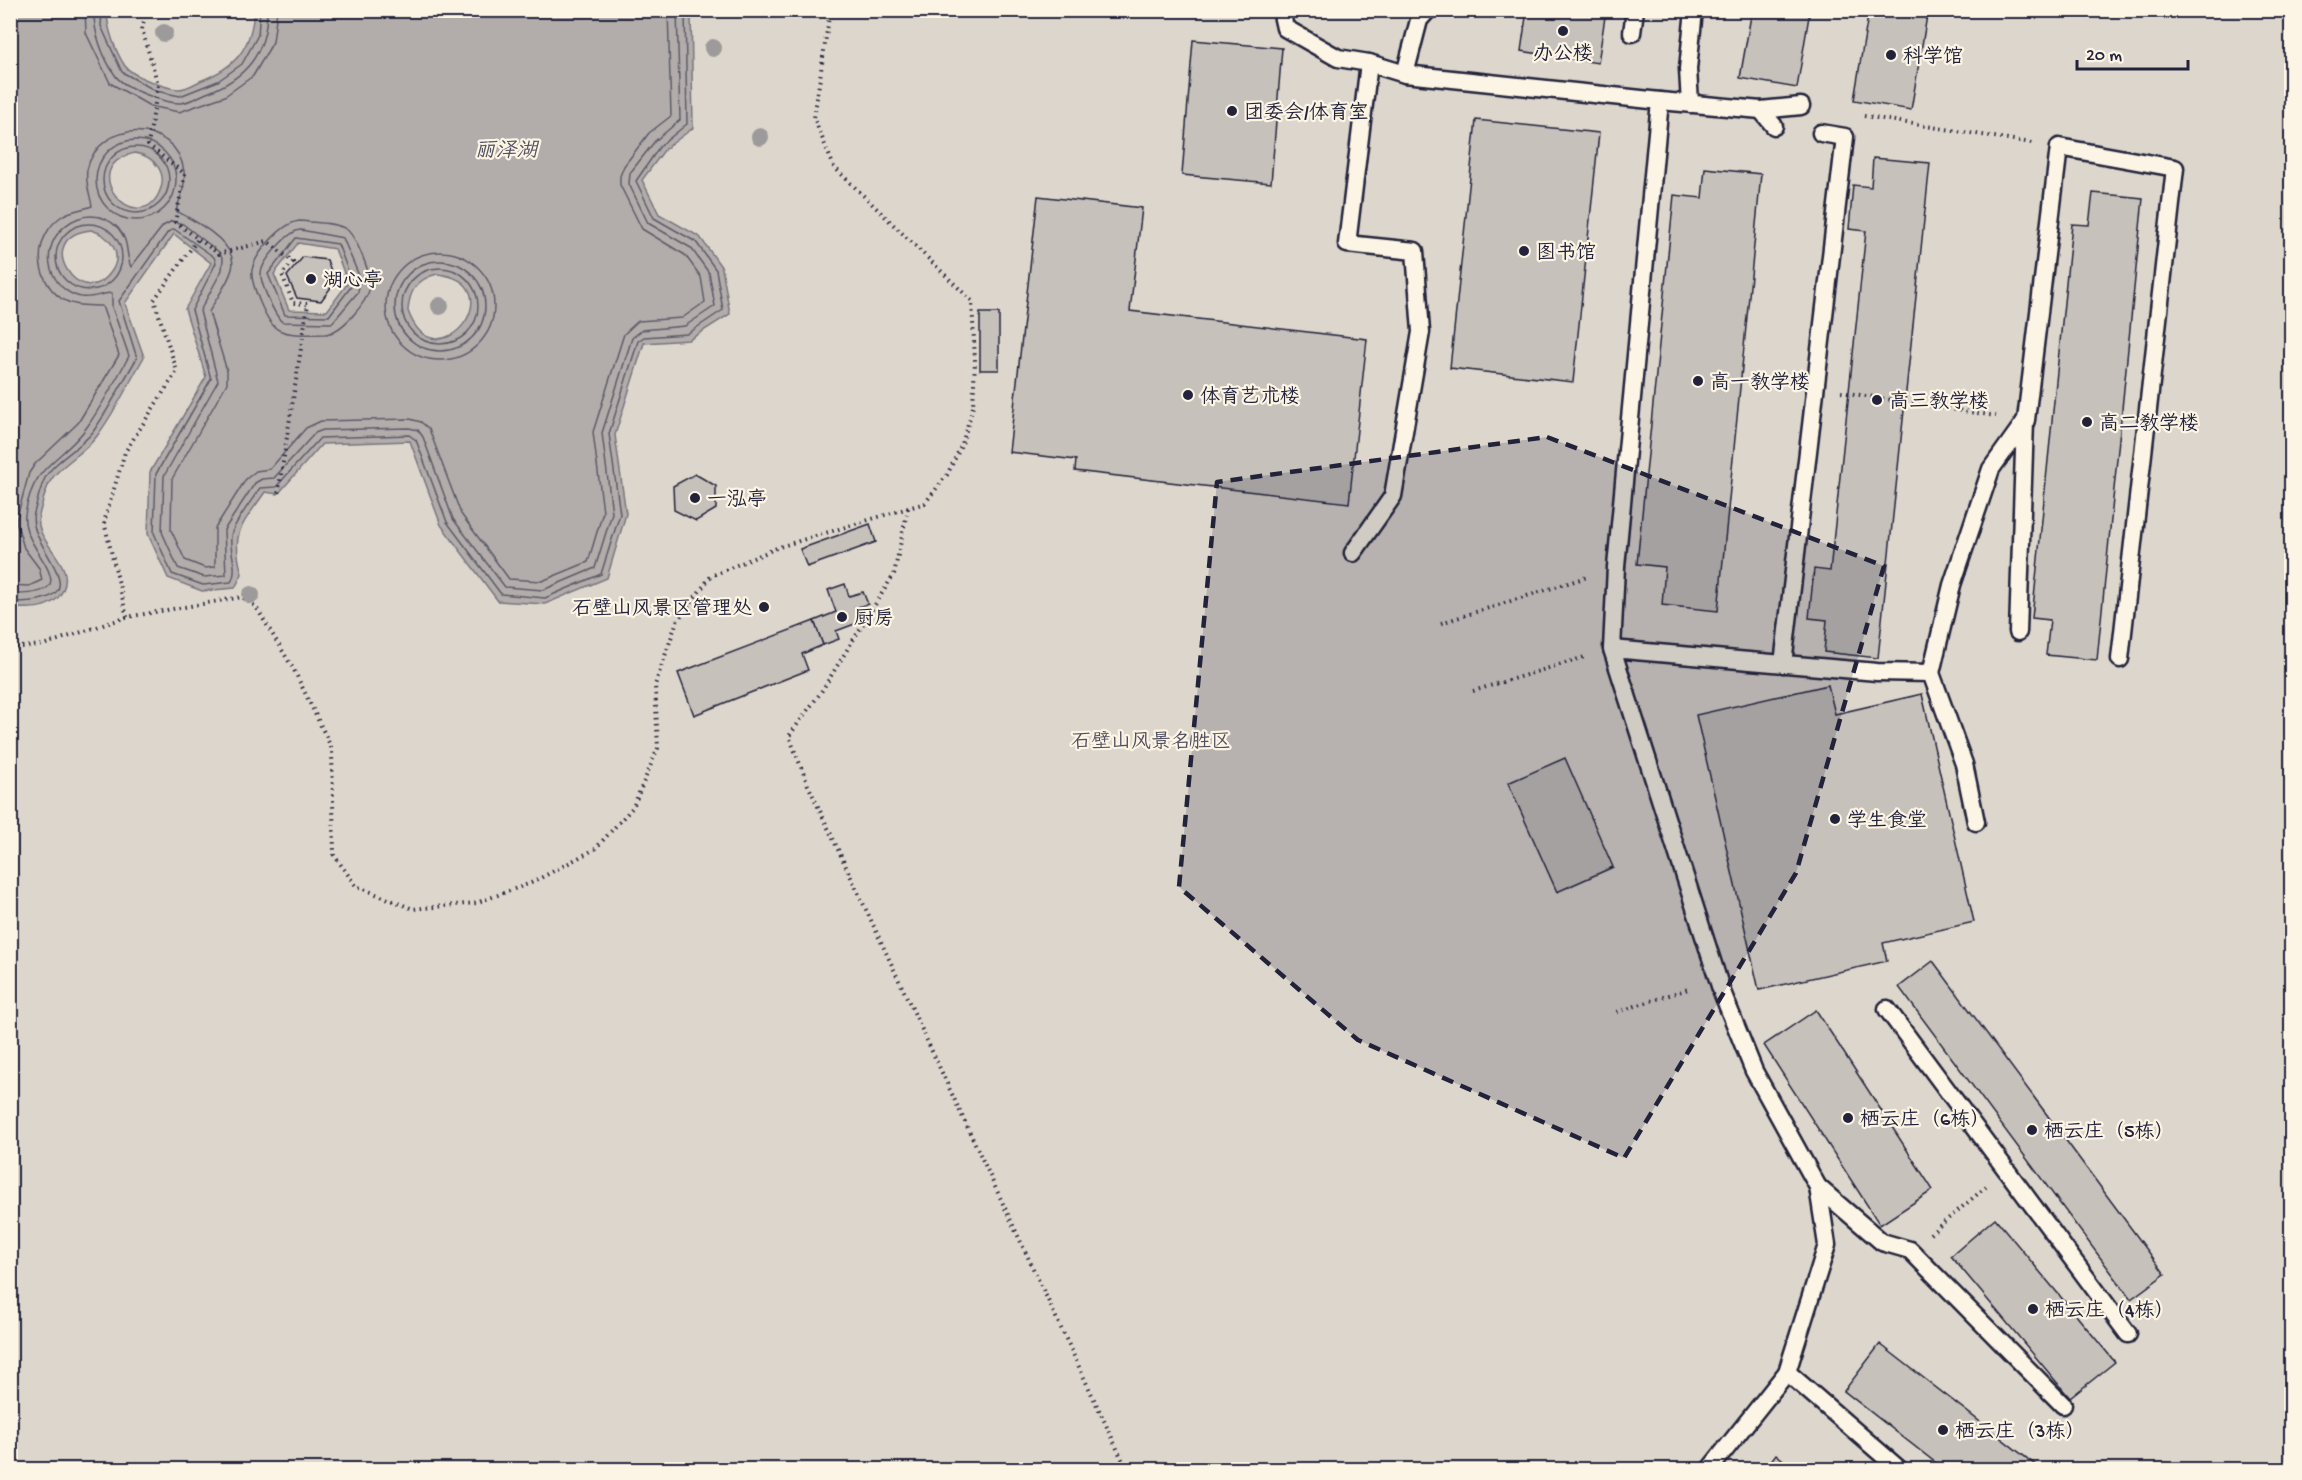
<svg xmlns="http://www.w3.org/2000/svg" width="2302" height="1480" viewBox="0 0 2302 1480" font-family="'Gochi Hand','LXGW WenKai TC',sans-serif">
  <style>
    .green { fill: #dcd6cc; stroke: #7f7c84; stroke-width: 1.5 }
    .water { fill: #b2adab; stroke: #78757e; stroke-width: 1.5; fill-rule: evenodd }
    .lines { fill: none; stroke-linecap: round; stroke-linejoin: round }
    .shore { stroke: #5c5a68; stroke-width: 1.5 }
    .building { fill: #c6c1bb; stroke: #22223b; stroke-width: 1.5 }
    .lane-casing { stroke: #22223b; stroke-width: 21 }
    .path { stroke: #22223b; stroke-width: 4; stroke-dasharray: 1.5 4.5; stroke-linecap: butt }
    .lane { stroke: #fcf5e5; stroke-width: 16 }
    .tree { fill: #9d9a9b }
    .marked { fill: #22223b; fill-opacity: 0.2; stroke: #22223b; stroke-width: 4.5; stroke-dasharray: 12 8; stroke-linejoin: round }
    .poi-dot { fill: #22223b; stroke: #fcf5e5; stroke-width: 2 }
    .labels { text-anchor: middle; stroke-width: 4.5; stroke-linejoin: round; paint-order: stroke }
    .poi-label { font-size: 20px; fill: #22223b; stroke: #fcf5e5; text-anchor: start }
    .park-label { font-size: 20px; fill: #504f5f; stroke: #fcf5e5 }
    .water-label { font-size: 21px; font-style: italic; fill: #545362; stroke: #fcf5e5 }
  </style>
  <rect width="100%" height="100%" fill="#fcf5e5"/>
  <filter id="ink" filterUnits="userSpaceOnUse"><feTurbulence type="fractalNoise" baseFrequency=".0167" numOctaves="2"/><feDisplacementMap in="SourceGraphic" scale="12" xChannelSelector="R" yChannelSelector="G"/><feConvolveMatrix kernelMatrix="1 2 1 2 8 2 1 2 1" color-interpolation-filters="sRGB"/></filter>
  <g filter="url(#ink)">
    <polygon class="green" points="10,11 2291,11 2291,1469 11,1469"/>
    <path class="water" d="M10,11H107C107,28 115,51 125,66C132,76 167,89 179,89C186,89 194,84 200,81C236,67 251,49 254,11H691L693,128L665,149L642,180L659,214L700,237L722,268L730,314L689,340L644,343L615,435L626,514L607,578L545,604L498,601L441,525L410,441L322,444L278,494L265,492C242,526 230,531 242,574L235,588L202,591L168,578L148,534L150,472L206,377L185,309L211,263L174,234L125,303L144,357C129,383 115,412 97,436C85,453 62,463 51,480C45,489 42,505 39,515C33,543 76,561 63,590C54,610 29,609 11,608ZM135,153C154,156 169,173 159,193C137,239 73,167 135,153ZM91,230C110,235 124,254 111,272C81,315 30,236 91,230ZM298,243L335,249L348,283L327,311L289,310L274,274ZM437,274C518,282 436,388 408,311C409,291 417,279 437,274Z"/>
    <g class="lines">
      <g class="shore">
        <polyline points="85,10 86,33 110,83 150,106 179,112 225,96 253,76 273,42 277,10"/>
        <path d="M94,10C93,31 103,58 115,75C123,88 166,104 181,103C190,102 199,96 207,93C246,78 267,53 267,10"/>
        <polyline points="102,10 101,26 122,72 156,91 180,96 218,81 242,64 258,35 260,10"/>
        <circle cx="136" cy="180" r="40"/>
        <circle cx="136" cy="180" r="33"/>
        <path d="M301,221C314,223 334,222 346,229C356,236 372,275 370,287C367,303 341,333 325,334C311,334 291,336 279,330C267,325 250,283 252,270C255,253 284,221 301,221Z"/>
        <circle cx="89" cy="257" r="33"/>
        <path d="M301,230L343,238L360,278L358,292L332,323L282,322C275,316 260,283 261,274C261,262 289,230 301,230Z"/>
        <polygon points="296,238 338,244 353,284 329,316 285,315 268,274"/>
        <circle cx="440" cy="306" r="54"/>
        <circle cx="440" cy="306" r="45"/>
        <circle cx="440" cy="306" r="38"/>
        <path d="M10,585L29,586L42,580L39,568L24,548L16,521L29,473L35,464L78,423L119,355L102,306C88,305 75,307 62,299C33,279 33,236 62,216C71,210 82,210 92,206C90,194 85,183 87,170C98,119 176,118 184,171C186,187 180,197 176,211C194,220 239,244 232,269C228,284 216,298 209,312L227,371V383L172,479L171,530L185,560L205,568L215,567V528L246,479L256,471L270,469L306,428L321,421L410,419L421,422L429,429L461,514L509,579L542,581L588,562L603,512L593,432L624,334L638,321L682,318L705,302L701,277L685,255L642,229L620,185V176L624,166L649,133L671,116L668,10"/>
        <path d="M10,594C95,596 20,551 25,515C33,462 61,463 87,427C102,405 116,380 129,356L112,307V293C102,293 92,299 81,297C70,295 60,287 55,278C32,239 85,194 118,228C130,242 125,254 131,267L163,226L172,221L183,224L219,252L223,259L222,270L200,311L218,381L164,476L162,532L178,568L204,577L226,575L224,530L255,483L262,479L274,478L315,433L323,430L409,428L418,430L423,437L453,519L505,587L543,590L595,568L612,513L602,433L632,338L642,330L685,326L715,306L709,273L691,248L648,223L629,184L630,173L655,141L680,120L677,10"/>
        <path d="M10,602C111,603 24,547 34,513C37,502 40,488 45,478C55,460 79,449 92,433C109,410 122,382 137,358L119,301L168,232L174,229L214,257L216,263L192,310L211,379L156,474L154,533L172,574L203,585L231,582C239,568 229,552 231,536C232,525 253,499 260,488L276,487L320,438L409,435L416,440L447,522L501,594L545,598L601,574L620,514L609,434L638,341L644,337L687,334L723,310L716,270L696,242L654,218L636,181L660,146L687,124L685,10"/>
      </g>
    </g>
    <g class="building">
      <polygon points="1527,10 1606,10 1598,63 1521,51"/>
      <polygon points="1752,10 1810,10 1797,88 1740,78"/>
      <polygon points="1869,10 1928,10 1911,110 1854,100"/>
      <polygon points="1193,40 1282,48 1271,183 1182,175"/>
      <polygon points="1476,120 1599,133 1573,382 1450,368"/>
      <polygon points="1873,158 1930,163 1878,658 1824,652 1827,620 1809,618 1814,569 1830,571 1866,231 1849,229 1853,185 1871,187"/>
      <polygon points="1705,168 1761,174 1718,611 1662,605 1665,567 1637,564 1674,195 1702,198"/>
      <polygon points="2093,193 2143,198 2097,660 2046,655 2050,620 2032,618 2072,224 2089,225"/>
      <polygon points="1038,196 1142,208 1130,311 1367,339 1349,503 1075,471 1076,460 1009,452"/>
      <polygon points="303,257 327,260 335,282 321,301 297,298 287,276"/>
      <rect x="980" y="313" width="19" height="57"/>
      <polygon points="695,474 716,486 716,509 696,521 674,510 673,486"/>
      <polygon points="870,524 876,542 807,567 800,549"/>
      <polygon points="845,584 849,596 863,592 868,604 855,608 860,622 836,631 839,639 823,645 814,621 836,612 828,590"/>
      <polygon points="814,621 823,645 802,654 808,670 694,715 678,673"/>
      <polygon points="1828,685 1835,714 1922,694 1974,922 1883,943 1887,961 1759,990 1696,715"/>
      <polygon points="1565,758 1613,867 1557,892 1508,783"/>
      <polygon points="1933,961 2165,1274 2131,1299 1899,987"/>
      <polygon points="1816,1010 1933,1190 1880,1225 1764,1045"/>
      <polygon points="1995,1218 2115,1362 2070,1398 1951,1256"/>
      <polygon points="1880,1344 2042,1470 1945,1470 1844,1391"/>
      <polygon points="1776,1454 1795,1470 1764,1470"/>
    </g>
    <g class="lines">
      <g class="lane-casing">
        <g id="lane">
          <polyline points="1281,10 1285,28 1338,58 1369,63 1405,74 1660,101 1616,567 1612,649 1722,992 1754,1071 1818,1187 1827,1245 1787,1372 1709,1470"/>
          <polyline points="1632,33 1635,10"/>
          <polyline points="1405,74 1419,20 1428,10"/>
          <polyline points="1660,101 1761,110 1801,106"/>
          <polyline points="1690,104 1688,69 1694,10"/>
          <polyline points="1761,110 1774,126"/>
          <polyline points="1353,553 1393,496 1421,332 1415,251 1347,244 1369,63"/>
          <polyline points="2018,632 2025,421"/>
          <polyline points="1612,649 1877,672 1931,673 1952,585 1991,469 2026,420 2059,147 2175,168 2120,659"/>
          <polyline points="1783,664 1845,137 1821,133"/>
          <polyline points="1931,673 1964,764 1976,822"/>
          <polyline points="1887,1009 2128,1334"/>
          <polyline points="1818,1187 1882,1242 1910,1250 2063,1405"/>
          <polyline points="1787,1372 1900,1470"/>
        </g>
      </g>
      <g class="path">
        <polyline points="146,10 142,29 158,85 148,145 185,174 175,222 219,254 267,241 293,262 282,274 293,303 308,304 278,494"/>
        <polyline points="1864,116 2032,143"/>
        <polyline points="1841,392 1996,416"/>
        <polyline points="908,508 894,574 821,692 789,736 808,785 1127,1470"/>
        <polyline points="127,617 104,522 125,452 177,371 154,300 198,239"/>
        <polyline points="1441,623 1587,577"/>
        <polyline points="10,648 43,645 127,617 242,597 256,607 294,670 332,749 334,855 356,886 413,909 476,903 531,883 595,849 633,807 658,748 655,685 677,621 711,576 779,547 925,503 947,475 962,444 973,407 975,361 972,301 834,167 814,118 830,10"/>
        <polyline points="1473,691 1585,657"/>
        <polyline points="1617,1012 1691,988"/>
        <polyline points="1930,1234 1986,1187"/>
      </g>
      <use href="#lane" class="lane"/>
    </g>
    <g class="tree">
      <circle cx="164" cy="33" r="9"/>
      <circle cx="713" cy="48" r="9"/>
      <circle cx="760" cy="137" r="9"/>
      <circle cx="440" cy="306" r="9"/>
      <circle cx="251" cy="595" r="9"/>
    </g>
  </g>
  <path class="marked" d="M1547,437L1884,566L1796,873L1624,1158L1358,1040L1179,887L1217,482Z"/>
  <g class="poi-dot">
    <circle cx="1563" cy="31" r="6"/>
    <circle cx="1891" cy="55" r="6"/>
    <circle cx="1232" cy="111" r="6"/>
    <circle cx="1524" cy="251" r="6"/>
    <circle cx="311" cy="279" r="6"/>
    <circle cx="1698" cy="381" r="6"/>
    <circle cx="1188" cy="395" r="6"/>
    <circle cx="1877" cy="400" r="6"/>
    <circle cx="2087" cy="422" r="6"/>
    <circle cx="695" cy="498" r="6"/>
    <circle cx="764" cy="607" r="6"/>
    <circle cx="842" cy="617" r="6"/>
    <circle cx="1835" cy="819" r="6"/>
    <circle cx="1848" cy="1118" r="6"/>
    <circle cx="2032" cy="1130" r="6"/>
    <circle cx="2033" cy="1309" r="6"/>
    <circle cx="1943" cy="1430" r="6"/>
  </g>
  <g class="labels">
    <g class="poi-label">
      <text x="1563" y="59" text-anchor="middle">办公楼</text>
      <text x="1903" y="62">科学馆</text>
      <text x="1244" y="118">团委会/体育室</text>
      <text x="1536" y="258">图书馆</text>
      <text x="323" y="286">湖心亭</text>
      <text x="1710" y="388">高一教学楼</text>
      <text x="1200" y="402">体育艺术楼</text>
      <text x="1889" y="407">高三教学楼</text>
      <text x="2099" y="429">高二教学楼</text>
      <text x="707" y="505">一泓亭</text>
      <text x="752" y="614" text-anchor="end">石壁山风景区管理处</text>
      <text x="854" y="624">厨房</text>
      <text x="1847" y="826">学生食堂</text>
      <text x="1860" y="1125">栖云庄（6栋）</text>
      <text x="2044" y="1137">栖云庄（5栋）</text>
      <text x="2045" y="1316">栖云庄（4栋）</text>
      <text x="1955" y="1437">栖云庄（3栋）</text>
    </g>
    <g class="park-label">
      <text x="1151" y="747">石壁山风景名胜区</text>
    </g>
    <g class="water-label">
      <text x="506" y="156">丽泽湖</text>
    </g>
  </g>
  <rect width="2302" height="1480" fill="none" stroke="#fcf5e5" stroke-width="36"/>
  <rect x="18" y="18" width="2266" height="1444" fill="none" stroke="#22223b" stroke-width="2" filter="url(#ink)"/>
  <path d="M2077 60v9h111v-9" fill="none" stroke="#22223b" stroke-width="3"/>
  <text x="2086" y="60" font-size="18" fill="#22223b" stroke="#fcf5e5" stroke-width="4.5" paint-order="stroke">20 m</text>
</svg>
